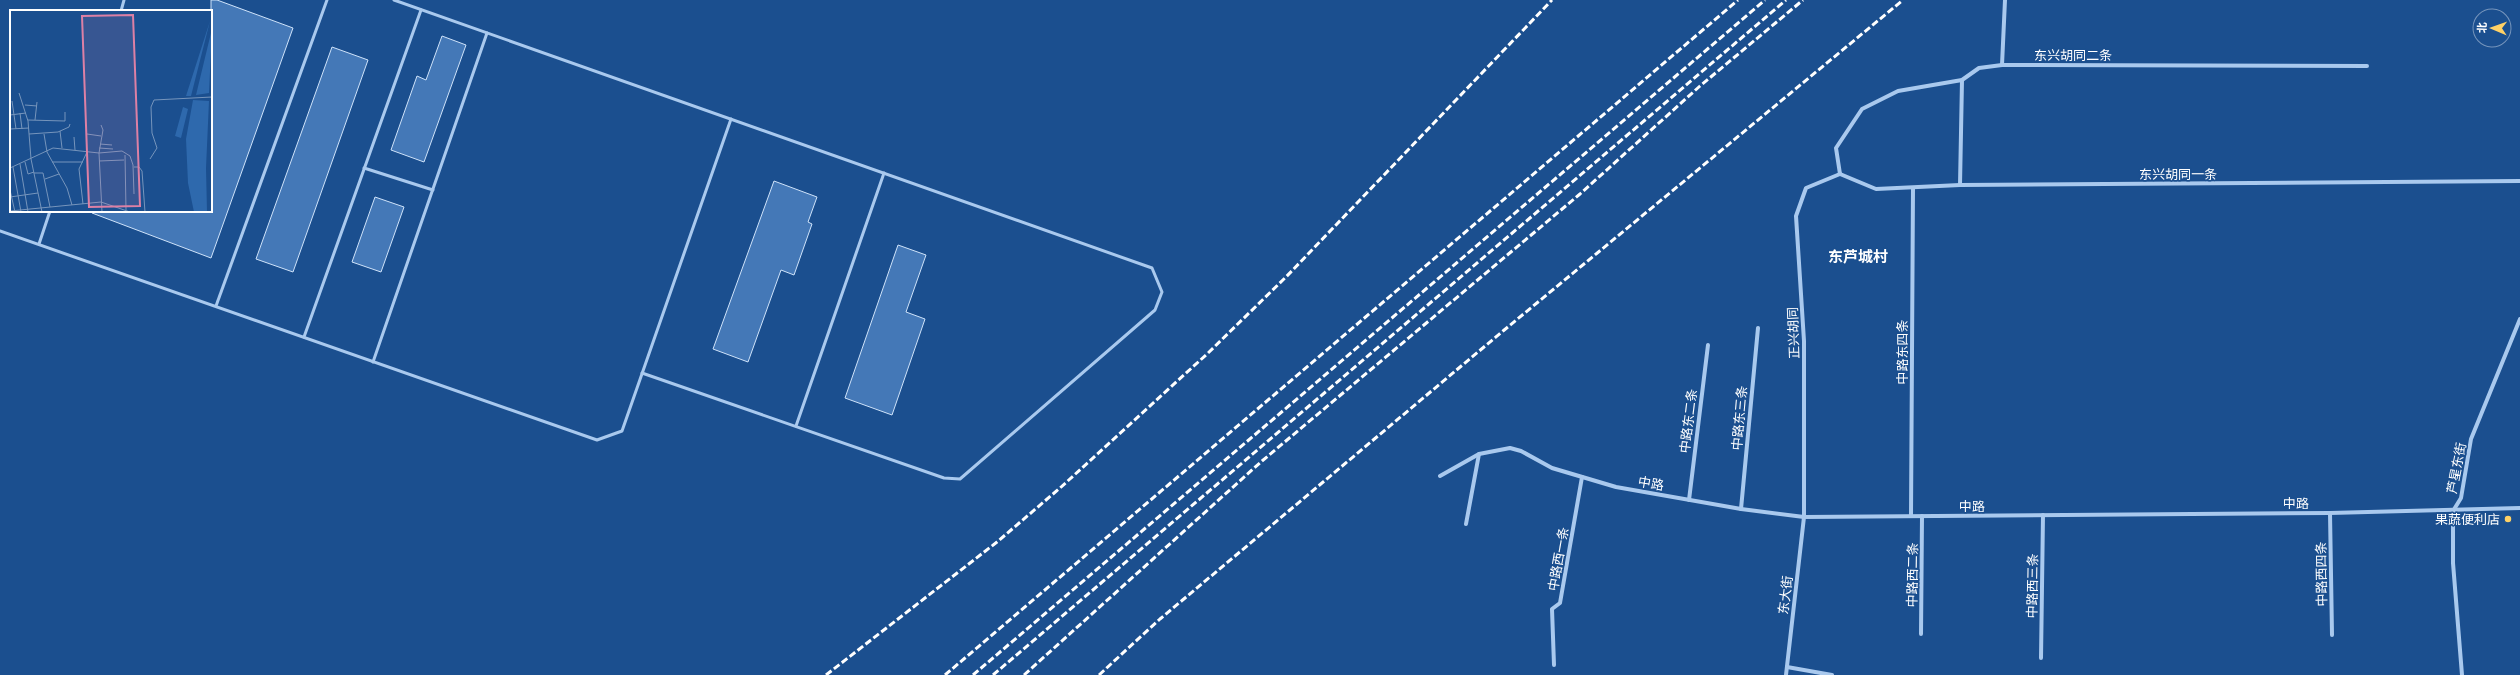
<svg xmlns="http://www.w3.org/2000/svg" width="2520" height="675" viewBox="0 0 2520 675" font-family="Karla,'Noto Sans SC',sans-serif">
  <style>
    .building { fill: #4478b7; stroke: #cfe3fa }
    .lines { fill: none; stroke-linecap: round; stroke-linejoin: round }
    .lane { stroke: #a9c9ee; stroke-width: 3 }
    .street { stroke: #a9c9ee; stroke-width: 4 }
    .rail { stroke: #fff; stroke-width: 3; stroke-dasharray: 7 3; stroke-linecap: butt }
    .poi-dot { fill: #ffd166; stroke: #1b4f8f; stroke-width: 1.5 }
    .labels { text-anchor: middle; stroke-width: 3; stroke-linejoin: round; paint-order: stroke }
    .street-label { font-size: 13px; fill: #fff; stroke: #1b4f8f }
    .poi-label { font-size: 13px; fill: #fff; stroke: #1b4f8f; text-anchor: end }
    .quarter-label { font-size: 15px; font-weight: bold; fill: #fff; stroke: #1b4f8f }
    .inset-road { fill: none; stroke: #7695bc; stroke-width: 1 }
    .view { fill: #dd80a5; fill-opacity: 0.15; stroke: #dd80a5; stroke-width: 2 }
    .inset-edge { fill: none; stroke: #fff; stroke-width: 2 }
  </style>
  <rect width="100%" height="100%" fill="#1b4f8f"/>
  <g class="building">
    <polygon points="211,0 217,0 293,28 211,258 92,213 92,211 211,211"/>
    <polygon points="442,36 466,45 424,162 391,150 417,76 426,80"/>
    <polygon points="332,47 368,60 293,272 256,259"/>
    <polygon points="774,181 817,197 808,222 812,224 794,275 781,270 748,362 713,349"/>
    <polygon points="375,197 404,207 381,272 352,262"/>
    <polygon points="898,245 926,255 906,312 925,319 892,415 845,398"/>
  </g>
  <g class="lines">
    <g class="lane">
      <polyline points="394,0 1152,268 1162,292 1155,310 960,479 944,478 642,373"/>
      <polyline points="121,11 124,0"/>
      <polyline points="364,168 433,190"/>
      <polyline points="0,231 597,440 622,431 731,119"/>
      <polyline points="39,244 50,211"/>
      <polyline points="216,306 327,0"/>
      <polyline points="304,337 421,10"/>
      <polyline points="373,362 487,33"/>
      <polyline points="796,426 884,173"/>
    </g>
    <g class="street">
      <polyline points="2002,65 2005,0"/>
      <polyline points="1840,174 1876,189 1960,185 2520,181"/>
      <polyline points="1840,174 1836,148 1862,109 1898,91 1962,80 1979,68 2002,65 2367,66"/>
      <polyline points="1960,185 1962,80"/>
      <polyline points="1440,476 1479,454 1510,448 1521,451 1552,468 1616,487 1741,509 1804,517 2330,513 2520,508"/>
      <polyline points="1689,500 1708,345"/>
      <polyline points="1741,509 1758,328"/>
      <polyline points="2330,513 2332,635"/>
      <polyline points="1911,516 1913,188"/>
      <polyline points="1466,524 1479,454"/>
      <polyline points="1921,634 1922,516"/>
      <polyline points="2041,658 2043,515"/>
      <polyline points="1554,665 1552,609 1560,603 1582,477"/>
      <polyline points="1787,667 1832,675"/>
      <polyline points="1786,675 1804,517 1804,341 1796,216 1806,188 1840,174"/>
      <polyline points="2462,675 2453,563 2453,511 2461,498 2471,439 2520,319"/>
    </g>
    <g class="rail">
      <polyline points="826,675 997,542 1060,488 1207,354 1286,277 1552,0"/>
      <polyline points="945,675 1738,0"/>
      <polyline points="973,675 1765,0"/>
      <polyline points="993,675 1786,0"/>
      <polyline points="1024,675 1262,461 1580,194 1700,86 1803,0"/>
      <polyline points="1099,675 1160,619 1503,331 1903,0"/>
    </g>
  </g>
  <circle class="poi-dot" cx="2508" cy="519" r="4"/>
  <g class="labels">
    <g class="street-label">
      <text x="2073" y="60">东兴胡同二条</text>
      <text x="2178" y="179">东兴胡同一条</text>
      <text transform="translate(1793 333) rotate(-92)" y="5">正兴胡同</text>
      <text transform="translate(1902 352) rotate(-90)" y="5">中路东四条</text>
      <text transform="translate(1739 418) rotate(-85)" y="5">中路东三条</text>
      <text transform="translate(1688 421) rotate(-83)" y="5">中路东二条</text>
      <text transform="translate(2456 468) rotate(-79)" y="5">芦星东街</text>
      <text transform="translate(1651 483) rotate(10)" y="5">中路</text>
      <text x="2296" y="508">中路</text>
      <text x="1972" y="511">中路</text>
      <text transform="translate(1558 559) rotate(-80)" y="5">中路西一条</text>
      <text transform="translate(2321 574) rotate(-91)" y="5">中路西四条</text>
      <text transform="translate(1912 575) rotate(-89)" y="5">中路西二条</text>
      <text transform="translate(2032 586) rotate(-89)" y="5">中路西三条</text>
      <text transform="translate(1785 595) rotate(-83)" y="5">东大街</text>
    </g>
    <g class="poi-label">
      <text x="2500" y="524">果蔬便利店</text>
    </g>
    <g class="quarter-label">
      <text x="1858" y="262">东芦城村</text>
    </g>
  </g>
  <g transform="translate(10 10)">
    <rect width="202" height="202" fill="#1b4f8f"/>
    <path d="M200,11L181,86H176ZM202,19L199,83L186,85L200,27ZM183,90L199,91L196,158L197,202H184L178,173L176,129ZM173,97L178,99L171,128L165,126Z" fill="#2e69ad"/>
    <path class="inset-road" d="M9,83L18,111L21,149L32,202M2,91L6,119M15,95L27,96M10,103L12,119M0,105L16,103M18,110L55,111V102M25,110L27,92M91,115L93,120L89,143L92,202M0,119L19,118M50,121L52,138M19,124L48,122L59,117L60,114M34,124L37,142L57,178L62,195M77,124L91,126M64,127L65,140M90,134L102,135M89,138L103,139M115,145L116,200M140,149L147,138L142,123L141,97L144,90L202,87M89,151L114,150M15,152L18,164L24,162M42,152H73M10,154L18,202M3,157L11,202M124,157H129L132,161L135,202M0,158L43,138L89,143L112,141L120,146L123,155L124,184M24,163H33L40,197M35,169L49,164M0,180L5,202M0,187L28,183M73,194L69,159L77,142M0,201L91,192L120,202"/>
    <path class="view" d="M123,5L130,196L79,197L72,6Z"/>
    <rect width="202" height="202" class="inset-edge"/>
  </g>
  <g transform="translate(2492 28) rotate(272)"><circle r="19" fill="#1b4f8f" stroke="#7695bc"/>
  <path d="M0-3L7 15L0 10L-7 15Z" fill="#ffd166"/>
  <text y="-6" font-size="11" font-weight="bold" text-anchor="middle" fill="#ffffff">北</text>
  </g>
</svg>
